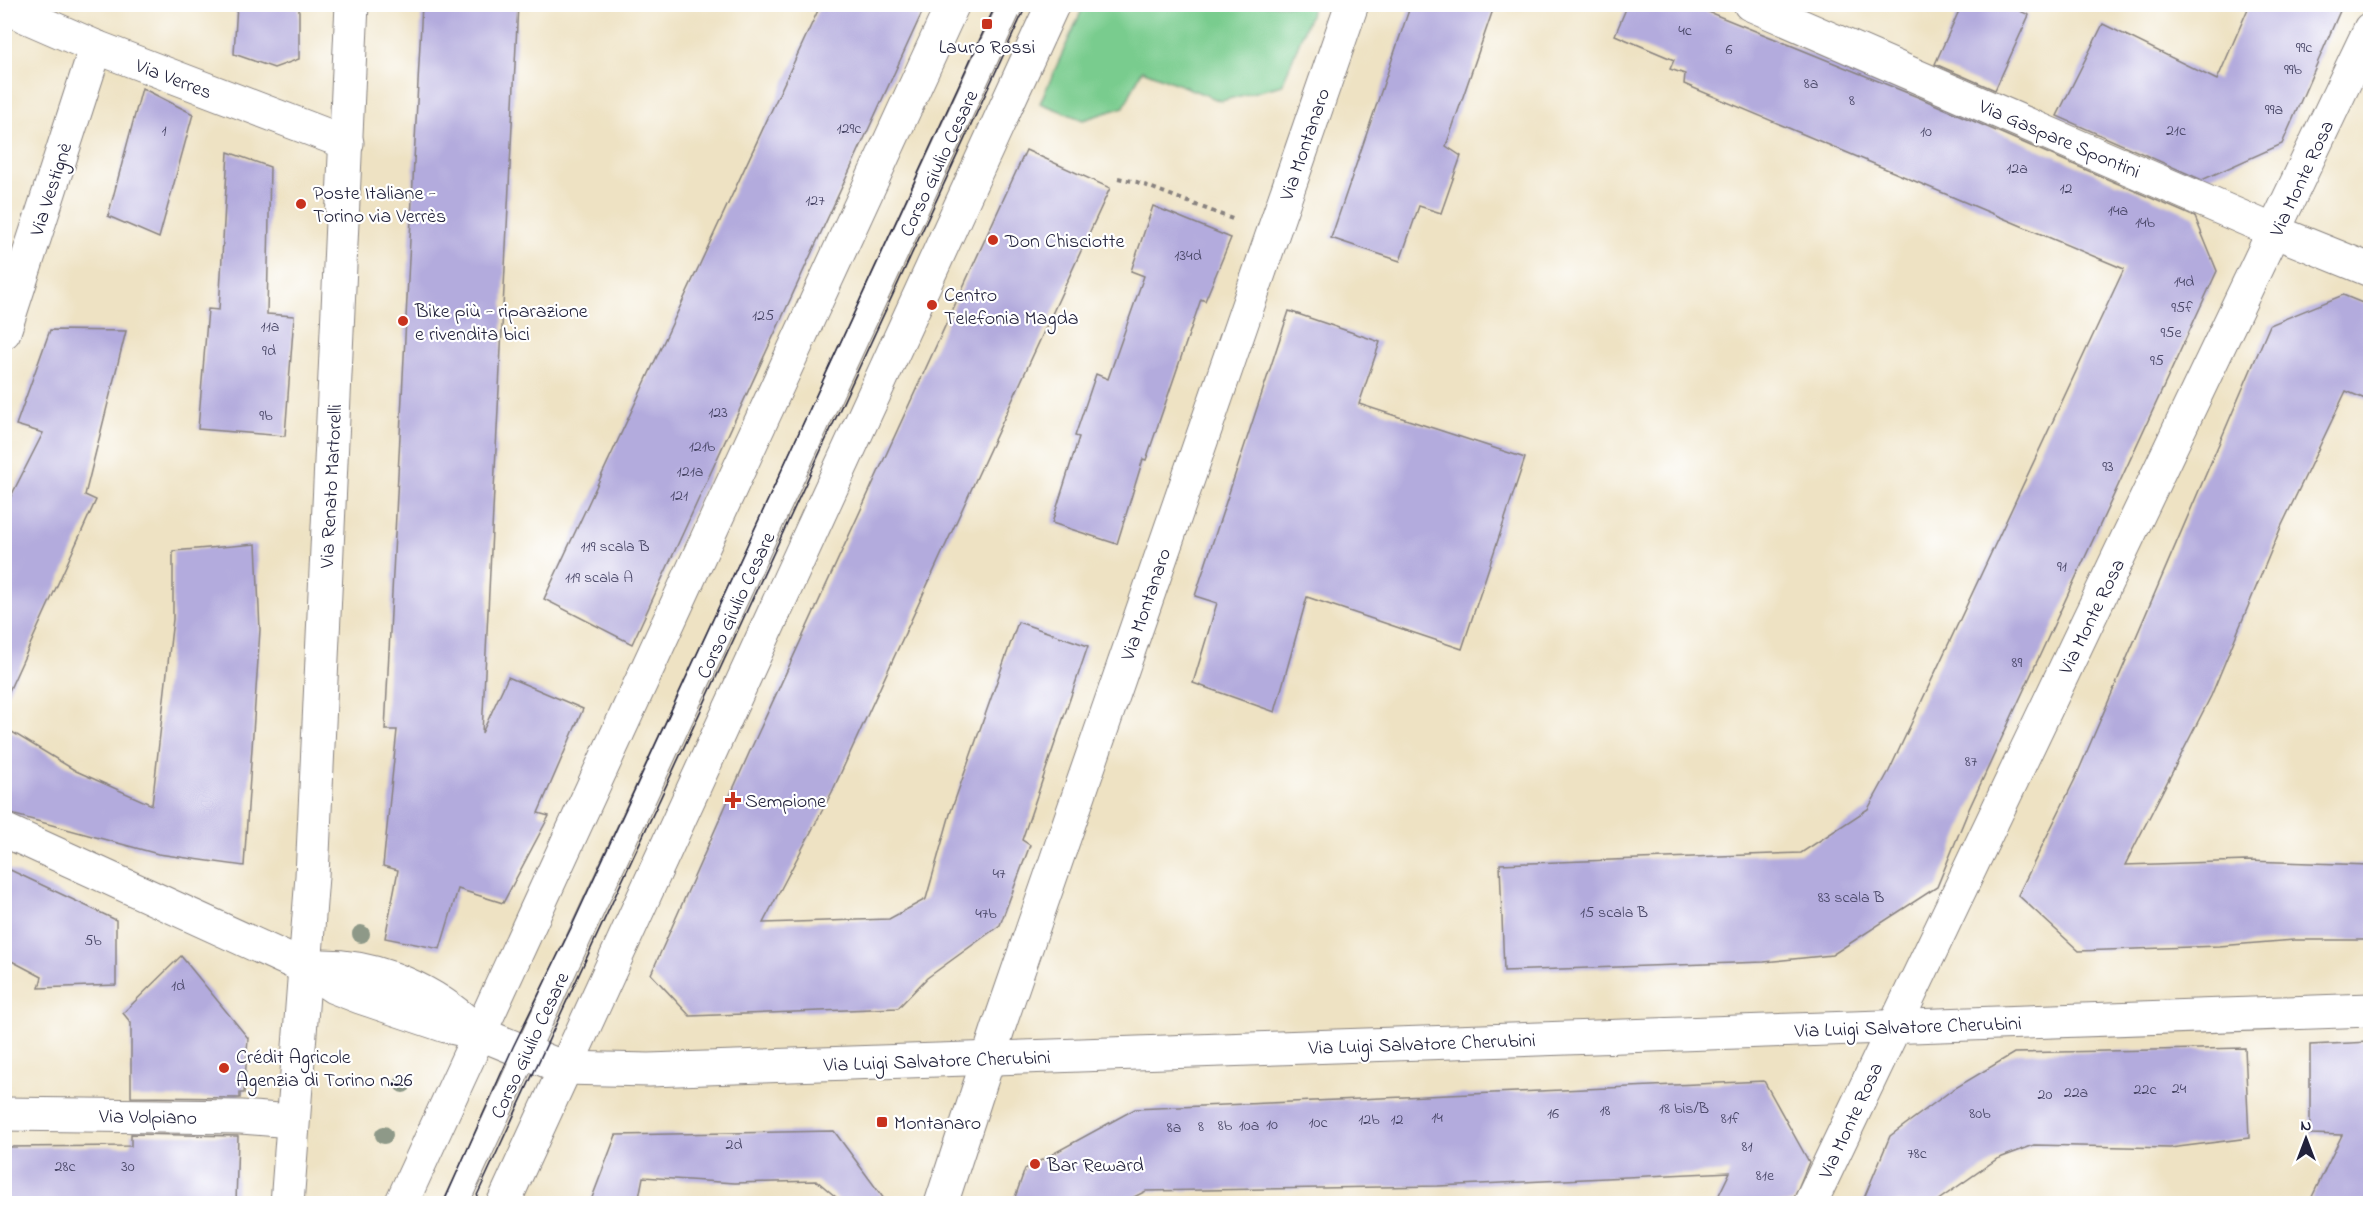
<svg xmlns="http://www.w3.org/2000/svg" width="2375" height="1208" viewBox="0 0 2375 1208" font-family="'Indie Flower',sans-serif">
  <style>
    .green { fill: #79cc8e; stroke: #4e7764; stroke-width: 1.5 }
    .building { fill: #b3abdd }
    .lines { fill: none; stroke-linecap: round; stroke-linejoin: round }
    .lane-casing { stroke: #88827f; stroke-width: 26 }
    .street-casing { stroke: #88827f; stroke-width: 35 }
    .secondary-casing { stroke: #88827f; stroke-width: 35 }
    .path { stroke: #88827f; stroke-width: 4; stroke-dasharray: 4.5 4.5; stroke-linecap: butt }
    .lane { stroke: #fff; stroke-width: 24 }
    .street { stroke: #fff; stroke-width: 33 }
    .secondary { stroke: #fff; stroke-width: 33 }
    .tram { stroke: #22223b; stroke-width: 1.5 }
    .tree { fill: #8e9988 }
    .poi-dot { fill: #c8321e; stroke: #fff; stroke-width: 2 }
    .labels { text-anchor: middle; stroke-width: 4.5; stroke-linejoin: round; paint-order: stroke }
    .number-label { font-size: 16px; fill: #464464 }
    .poi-label { font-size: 20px; fill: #22223b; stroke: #fff; text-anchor: start }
    .street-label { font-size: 20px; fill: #22223b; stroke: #fff }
  </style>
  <rect width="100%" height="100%" fill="#fff"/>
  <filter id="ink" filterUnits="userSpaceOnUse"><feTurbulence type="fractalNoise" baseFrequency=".0167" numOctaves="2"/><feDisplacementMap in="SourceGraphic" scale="12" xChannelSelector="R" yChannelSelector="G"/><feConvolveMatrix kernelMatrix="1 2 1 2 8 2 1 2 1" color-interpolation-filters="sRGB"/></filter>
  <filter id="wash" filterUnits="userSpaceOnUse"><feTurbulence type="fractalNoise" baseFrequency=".008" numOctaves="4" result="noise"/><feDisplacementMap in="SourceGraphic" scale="24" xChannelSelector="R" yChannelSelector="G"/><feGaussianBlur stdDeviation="1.35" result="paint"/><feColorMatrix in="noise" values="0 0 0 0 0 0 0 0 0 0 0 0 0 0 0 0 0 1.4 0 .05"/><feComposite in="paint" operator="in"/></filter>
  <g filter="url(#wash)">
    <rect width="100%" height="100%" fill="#eee2c3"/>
    <polygon class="green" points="1084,5 1084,4 1314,5 1282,85 1221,101 1142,70 1124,107 1083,120 1040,103"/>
    <g id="blocks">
      <g class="building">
        <polygon points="237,4 299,4 299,59 274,68 234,54"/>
        <polygon points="422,4 518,4 482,733 508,677 583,709 538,813 549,816 503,903 458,889 440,949 385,938 398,870 383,866 397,730 385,730"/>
        <polygon points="821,4 926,4 632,644 544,599"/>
        <polygon points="1411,4 1495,4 1446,146 1461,156 1441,213 1419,206 1400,261 1331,238"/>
        <polygon points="1628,4 1689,4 1920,98 2195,217 2217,271 1969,809 1937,887 1832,955 1764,962 1504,971 1500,864 1801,853 1868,809 1889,771 2124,269 1684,84 1685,74 1670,69 1674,60 1615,35"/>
        <polygon points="1962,4 2005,4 2029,15 1995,90 1935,64"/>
        <polygon points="2250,4 2343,4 2282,144 2202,180 2057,116 2103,24 2217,80"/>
        <polygon points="142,88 193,114 159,238 108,216"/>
        <polygon points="1026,150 1110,188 832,792 763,923 889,919 926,899 950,814 1018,622 1088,646 1022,840 1030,845 1000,925 927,978 898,1008 690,1016 651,974 750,751"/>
        <polygon points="228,152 270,167 267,314 294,316 285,436 198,429 208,309 219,310"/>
        <polygon points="1153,206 1231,238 1205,301 1201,299 1146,460 1143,459 1117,544 1052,523 1079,437 1075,436 1096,374 1108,379 1144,276 1131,271"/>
        <polygon points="2343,295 2370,306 2370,401 2346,391 2281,527 2211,696 2125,865 2247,861 2370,865 2370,940 2294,940 2219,946 2079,951 2018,895 2075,779 2270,325"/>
        <polygon points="1289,311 1380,342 1359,404 1525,458 1462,649 1307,597 1275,712 1193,683 1217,603 1195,596"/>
        <polygon points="50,330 126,331 85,495 96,500 4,702 4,510 43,433 16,425"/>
        <polygon points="256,544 260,630 244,866 158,854 4,812 4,727 76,771 152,805 173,619 173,551"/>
        <polygon points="4,867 116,920 116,985 39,988 42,977 4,957"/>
        <polygon points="181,956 248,1038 244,1093 240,1093 240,1098 131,1097 131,1023 123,1013"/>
        <polygon points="2370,1042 2370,1203 2309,1203 2342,1135 2310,1134 2310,1045"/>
        <polygon points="2245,1048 2249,1138 2170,1148 2034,1145 1997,1159 1934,1203 1862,1203 1890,1136 1952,1090 2014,1053"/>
        <polygon points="1764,1081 1809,1162 1792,1203 1715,1203 1730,1172 1438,1186 1146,1191 1122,1203 1013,1203 1025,1169 1135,1109"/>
        <polygon points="834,1131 887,1203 843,1203 817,1181 735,1183 643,1177 638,1203 590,1203 616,1135"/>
        <polygon points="131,1134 238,1136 236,1203 4,1203 4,1147 131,1146"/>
      </g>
    </g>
  </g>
  <g filter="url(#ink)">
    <use href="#blocks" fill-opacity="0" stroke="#88827f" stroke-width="1.5"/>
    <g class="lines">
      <g class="lane-casing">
        <polyline id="lane" points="456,1204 1011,4"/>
      </g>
      <g class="street-casing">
        <g id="street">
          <polyline points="1750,4 2276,232 2370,270"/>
          <polyline points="4,7 96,47 347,143"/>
          <polyline points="4,332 96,47"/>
          <polyline points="4,1114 241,1117 292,1121"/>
          <polyline points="941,1204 998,1029 1352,4"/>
          <polyline points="1810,1204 2370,29"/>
        </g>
      </g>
      <g class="secondary-casing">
        <g id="secondary">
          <polyline points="4,830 304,967 334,987 360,997 446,1026 481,1034 564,1068 649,1070 2370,1010"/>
          <path d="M304,967C365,961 425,985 470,1025"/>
          <polyline points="287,1204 312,876 352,4"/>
          <polyline points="401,1204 953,4"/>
          <polyline points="503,1204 1053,4"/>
        </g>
      </g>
      <polyline class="path" points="1118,178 1137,182 1235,220"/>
      <use href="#lane" class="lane"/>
      <use href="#street" class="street"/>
      <use href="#secondary" class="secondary"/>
      <g class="tram">
        <polyline points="443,1204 513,1047 571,928 996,4"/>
        <polyline points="473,1204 1027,4"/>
      </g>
    </g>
    <g class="tree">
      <circle cx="361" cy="934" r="9"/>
      <circle cx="403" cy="1084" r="9"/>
      <circle cx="384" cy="1135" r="9"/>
    </g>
  </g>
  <g class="poi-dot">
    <rect x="981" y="18" width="12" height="12" rx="3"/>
    <circle cx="301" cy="204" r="6"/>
    <circle cx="993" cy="240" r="6"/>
    <circle cx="932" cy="305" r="6"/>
    <circle cx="403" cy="321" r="6"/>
    <path d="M730 791h6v6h6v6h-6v6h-6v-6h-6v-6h6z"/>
    <circle cx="224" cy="1068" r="6"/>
    <rect x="876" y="1116" width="12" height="12" rx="3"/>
    <circle cx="1035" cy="1164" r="6"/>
  </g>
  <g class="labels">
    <g class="number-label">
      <text x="1685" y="35">4c</text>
      <text x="2304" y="52">99c</text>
      <text x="1729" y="54">6</text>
      <text x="2293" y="74">99b</text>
      <text x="1811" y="88">8a</text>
      <text x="1852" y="105">8</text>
      <text x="2274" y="114">99a</text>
      <text x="849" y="133">129c</text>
      <text x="164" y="135">1</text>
      <text x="2176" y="135">21c</text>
      <text x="1926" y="136">10</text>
      <text x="2017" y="173">12a</text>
      <text x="2066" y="193">12</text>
      <text x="815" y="205">127</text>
      <text x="2118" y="215">14a</text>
      <text x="2145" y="227">14b</text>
      <text x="1188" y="260">134d</text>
      <text x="2184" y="286">14d</text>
      <text x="2182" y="312">95f</text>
      <text x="763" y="320">125</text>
      <text x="270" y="331">11a</text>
      <text x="2171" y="337">95e</text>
      <text x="269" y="355">9d</text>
      <text x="2157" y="365">95</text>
      <text x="718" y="417">123</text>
      <text x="266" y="420">9b</text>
      <text x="702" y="451">121b</text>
      <text x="2108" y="471">93</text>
      <text x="690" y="476">121a</text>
      <text x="679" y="500">121</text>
      <text x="615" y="551">119 scala B</text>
      <text x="2062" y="571">91</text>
      <text x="599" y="582">119 scala A</text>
      <text x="2017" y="667">89</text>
      <text x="1971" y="766">87</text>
      <text x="999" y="878">47</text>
      <text x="1851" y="902">83 scala B</text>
      <text x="1614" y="917">15 scala B</text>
      <text x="986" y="918">47b</text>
      <text x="93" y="945">5b</text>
      <text x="178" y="990">1d</text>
      <text x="2179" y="1093">24</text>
      <text x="2145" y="1094">22c</text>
      <text x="2076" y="1097">22a</text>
      <text x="2045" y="1099">20</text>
      <text x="1684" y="1113">18 bis/B</text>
      <text x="1605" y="1115">18</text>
      <text x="1553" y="1118">16</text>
      <text x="1980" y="1118">80b</text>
      <text x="1437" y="1122">14</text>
      <text x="1730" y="1123">81f</text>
      <text x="1369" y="1124">12b</text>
      <text x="1397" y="1124">12</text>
      <text x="1318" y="1127">10c</text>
      <text x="1272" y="1129">10</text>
      <text x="1225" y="1130">8b</text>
      <text x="1249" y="1130">10a</text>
      <text x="1201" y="1131">8</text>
      <text x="1174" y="1132">8a</text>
      <text x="734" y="1149">2d</text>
      <text x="1747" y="1151">81</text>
      <text x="1917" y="1158">78c</text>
      <text x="65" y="1171">28c</text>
      <text x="128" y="1171">30</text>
      <text x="1765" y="1180">81e</text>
    </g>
    <g class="poi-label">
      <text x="987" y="53" text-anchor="middle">Lauro Rossi</text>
      <text x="313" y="199">Poste Italiane -<tspan x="313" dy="23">Torino via Verrès</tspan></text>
      <text x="1005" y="247">Don Chisciotte</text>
      <text x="944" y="301">Centro<tspan x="944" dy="23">Telefonia Magda</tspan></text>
      <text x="415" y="317">Bike più - riparazione<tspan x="415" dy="23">e rivendita bici</tspan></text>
      <text x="745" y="807">Sempione</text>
      <text x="236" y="1063">Crédit Agricole<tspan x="236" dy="23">Agenzia di Torino n.26</tspan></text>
      <text x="894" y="1129">Montanaro</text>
      <text x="1047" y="1171">Bar Reward</text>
    </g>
    <g class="street-label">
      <text transform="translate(174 78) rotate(21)" y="7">Via Verres</text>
      <text transform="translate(2060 138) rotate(23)" y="7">Via Gaspare Spontini</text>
      <text transform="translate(1304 144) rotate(-71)" y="7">Via Montanaro</text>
      <text transform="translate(938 163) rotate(-65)" y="7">Corso Giulio Cesare</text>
      <text transform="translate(2301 178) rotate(-65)" y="7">Via Monte Rosa</text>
      <text transform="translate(50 189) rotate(-72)" y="7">Via Vestignè</text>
      <text transform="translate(330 486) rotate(-87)" y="7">Via Renato Martorelli</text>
      <text transform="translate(1145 604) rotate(-71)" y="7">Via Montanaro</text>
      <text transform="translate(735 605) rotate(-65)" y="7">Corso Giulio Cesare</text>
      <text transform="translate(2091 616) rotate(-64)" y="7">Via Monte Rosa</text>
      <text transform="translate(1908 1026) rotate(-2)" y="7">Via Luigi Salvatore Cherubini</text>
      <text transform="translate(1422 1043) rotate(-2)" y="7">Via Luigi Salvatore Cherubini</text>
      <text transform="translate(529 1045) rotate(-65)" y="7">Corso Giulio Cesare</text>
      <text transform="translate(937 1060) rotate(-2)" y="7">Via Luigi Salvatore Cherubini</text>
      <text transform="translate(148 1116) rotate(1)" y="7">Via Volpiano</text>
      <text transform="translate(1850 1120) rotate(-65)" y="7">Via Monte Rosa</text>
    </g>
  </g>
  <rect width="2375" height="1208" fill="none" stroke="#fff" stroke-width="24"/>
  <g transform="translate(2306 1139)" stroke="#ffffff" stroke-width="4.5" paint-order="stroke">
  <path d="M0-4.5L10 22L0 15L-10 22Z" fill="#22223b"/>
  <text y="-9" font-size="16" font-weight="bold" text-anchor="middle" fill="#22223b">N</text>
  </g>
</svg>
